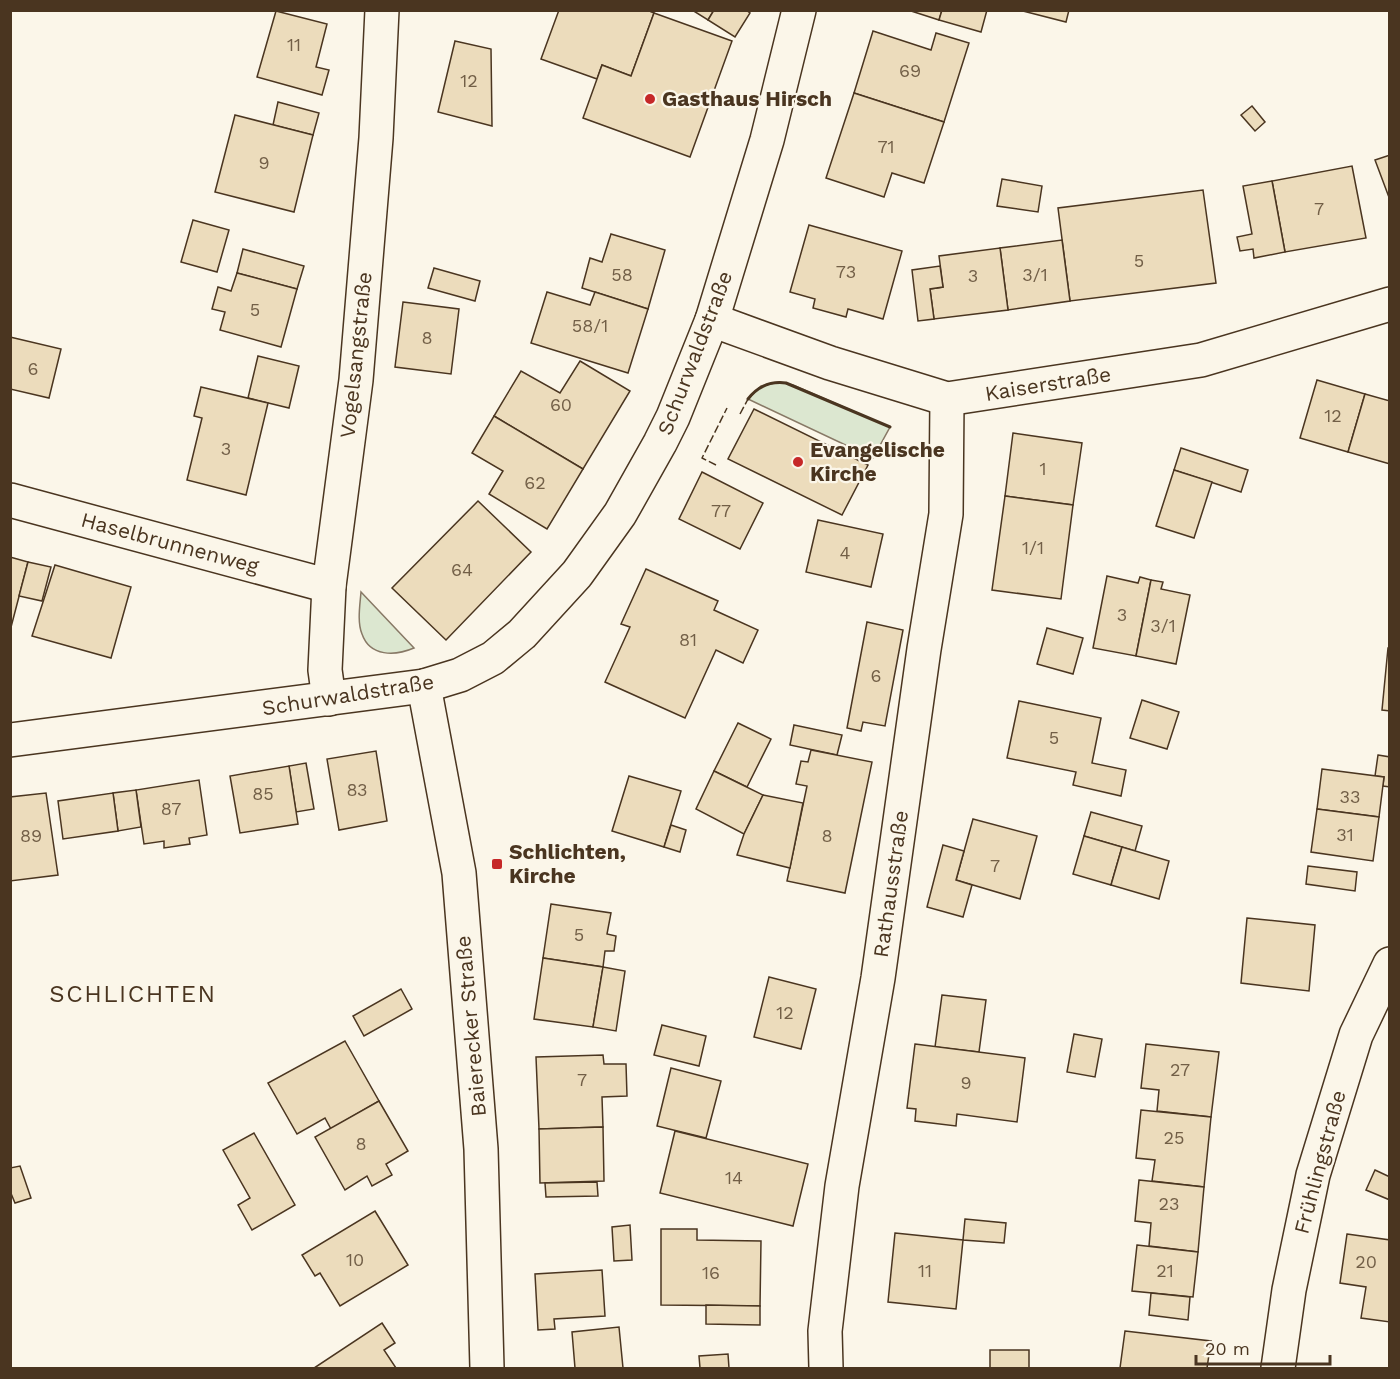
<svg xmlns="http://www.w3.org/2000/svg" width="1400" height="1379" viewBox="0 0 1400 1379" font-family="'Work Sans',sans-serif">
  <style>
    .green { fill: #dce7d0; stroke: #887966; stroke-width: 1.5 }
    .building { fill: #ecdcbc; stroke: #4a3520; stroke-width: 1.5 }
    .lines { fill: none; stroke-linecap: round; stroke-linejoin: round }
    .minor-casing { stroke: #4a3520; stroke-width: 36 }
    .major-casing { stroke: #4a3520; stroke-width: 36 }
    .minor { stroke: #fbf6e9; stroke-width: 33 }
    .major { stroke: #fbf6e9; stroke-width: 33 }
    .fence { stroke: #4a3520; stroke-width: 1.5; stroke-dasharray: 8 3; stroke-linecap: butt }
    .wall { stroke: #4a3520; stroke-width: 3 }
    .poi-dot { fill: #c62828; stroke: #fbf6e9; stroke-width: 2 }
    .labels { text-anchor: middle; stroke-width: 4.5; stroke-linejoin: round; paint-order: stroke }
    .number-label { font-size: 18px; fill: #725f47 }
    .poi-label { font-size: 21px; font-weight: bold; fill: #4a3520; stroke: #fbf6e9; text-anchor: start }
    .street-label { font-size: 21px; fill: #4a3520; stroke: #fbf6e9 }
    .quarter-label { font-size: 24px; letter-spacing: 1.5px; fill: #4a3520; stroke: #fbf6e9 }
  </style>
  <rect width="100%" height="100%" fill="#fbf6e9"/>
  <g class="green">
    <polygon points="779,382 793,385 890,427 873,458 748,399 761,386"/>
    <path d="M361,592L414,648C395,656 370,657 362,634C357,622 360,605 361,592Z"/>
  </g>
  <g class="building">
    <polygon points="559,10 647,10 654,13 631,76 602,65 597,79 541,59"/>
    <polygon points="692,10 714,10 708,20"/>
    <polygon points="714,10 746,10 750,13 735,37 708,20"/>
    <polygon points="908,10 942,10 939,20"/>
    <polygon points="942,10 987,10 981,32 939,20"/>
    <polygon points="1019,10 1069,10 1066,22"/>
    <polygon points="276,11 327,24 316,67 329,70 322,95 257,77"/>
    <polygon points="654,13 732,41 690,157 583,118 602,65 631,76"/>
    <polygon points="873,31 931,50 936,33 969,43 944,122 854,93"/>
    <polygon points="455,41 491,49 492,126 438,112"/>
    <polygon points="854,93 944,122 924,183 892,173 884,197 826,178"/>
    <polygon points="278,102 319,113 313,135 273,125"/>
    <polygon points="1252,106 1265,122 1255,131 1241,115"/>
    <polygon points="235,115 313,135 294,212 215,192"/>
    <polygon points="1390,155 1390,200 1375,160"/>
    <polygon points="1352,166 1366,238 1285,252 1272,181"/>
    <polygon points="1002,179 1042,186 1038,212 997,206"/>
    <polygon points="1272,181 1285,252 1254,258 1253,249 1240,251 1237,237 1252,234 1243,186"/>
    <polygon points="1203,190 1216,283 1070,301 1058,208"/>
    <polygon points="193,220 229,230 217,272 181,262"/>
    <polygon points="809,225 902,251 883,319 848,309 846,317 813,308 815,299 790,292"/>
    <polygon points="611,234 665,250 648,309 582,288 590,258 602,262"/>
    <polygon points="1062,240 1070,301 1008,310 1000,248"/>
    <polygon points="1000,248 1008,310 934,319 930,289 943,287 939,256"/>
    <polygon points="243,249 304,266 297,289 237,273"/>
    <polygon points="940,266 943,287 930,289 934,319 918,321 912,270"/>
    <polygon points="434,268 480,281 475,301 428,288"/>
    <polygon points="237,273 297,289 281,347 220,330 225,312 212,309 218,287 231,291"/>
    <polygon points="547,292 590,305 595,292 648,309 628,373 531,343"/>
    <polygon points="403,302 459,309 451,374 395,367"/>
    <polygon points="10,337 61,349 49,398 10,389"/>
    <polygon points="258,356 299,366 289,408 248,398"/>
    <polygon points="580,361 630,391 583,469 494,416 521,371 560,393"/>
    <polygon points="1317,380 1365,394 1348,452 1300,438"/>
    <polygon points="201,387 268,403 246,495 187,480 202,418 194,416"/>
    <polygon points="1365,394 1390,401 1390,464 1348,452"/>
    <polygon points="754,409 868,465 842,515 728,459"/>
    <polygon points="494,416 583,469 547,529 489,494 503,471 472,453"/>
    <polygon points="1013,433 1082,443 1073,505 1005,496"/>
    <polygon points="1181,448 1248,470 1241,492 1174,470"/>
    <polygon points="1174,470 1212,482 1194,538 1156,526"/>
    <polygon points="702,472 763,503 740,549 679,519"/>
    <polygon points="1005,496 1073,505 1061,599 992,590"/>
    <polygon points="478,501 531,552 446,640 392,588"/>
    <polygon points="818,520 883,534 871,587 806,572"/>
    <polygon points="10,557 28,562 10,631"/>
    <polygon points="28,562 51,567 42,601 19,596"/>
    <polygon points="55,565 131,587 111,658 32,636"/>
    <polygon points="646,569 718,601 714,610 758,630 743,663 716,650 685,718 605,682 630,627 621,624"/>
    <polygon points="1107,576 1138,583 1140,577 1151,580 1136,656 1093,648"/>
    <polygon points="1151,580 1163,582 1161,589 1190,595 1176,664 1136,656"/>
    <polygon points="867,622 903,630 885,726 863,722 861,731 847,728"/>
    <polygon points="1047,628 1083,638 1073,674 1037,664"/>
    <polygon points="1388,648 1390,648 1390,711 1382,710"/>
    <polygon points="1142,700 1179,712 1167,749 1130,738"/>
    <polygon points="1019,701 1101,718 1092,763 1126,770 1121,796 1073,785 1076,772 1007,758"/>
    <polygon points="738,723 771,739 747,787 714,771"/>
    <polygon points="794,725 842,735 837,755 790,745"/>
    <polygon points="811,750 872,762 845,893 787,881 807,786 796,784 801,761 808,762"/>
    <polygon points="376,751 387,821 339,830 327,759"/>
    <polygon points="1378,755 1390,757 1390,787 1383,786 1384,777 1375,776"/>
    <polygon points="306,763 314,809 296,812 289,766"/>
    <polygon points="289,766 298,824 240,833 230,776"/>
    <polygon points="1322,769 1384,777 1379,817 1317,809"/>
    <polygon points="714,771 763,795 744,834 696,809"/>
    <polygon points="629,776 681,791 664,847 612,831"/>
    <polygon points="199,780 207,835 189,838 190,844 164,848 164,841 144,844 136,790"/>
    <polygon points="136,790 141,827 118,831 113,793"/>
    <polygon points="46,793 58,875 10,881 10,797"/>
    <polygon points="113,793 118,831 63,839 58,801"/>
    <polygon points="763,795 803,803 790,868 737,855 744,834"/>
    <polygon points="1317,809 1379,817 1373,861 1311,852"/>
    <polygon points="1091,812 1142,826 1135,851 1084,836"/>
    <polygon points="973,819 1037,836 1020,899 956,880"/>
    <polygon points="671,825 686,830 680,852 664,847"/>
    <polygon points="1084,836 1122,847 1111,885 1073,874"/>
    <polygon points="943,845 964,851 956,880 972,885 963,917 927,907"/>
    <polygon points="1122,847 1169,861 1159,899 1111,885"/>
    <polygon points="1308,866 1357,872 1355,891 1306,884"/>
    <polygon points="551,904 611,913 607,934 616,936 614,951 605,951 603,967 543,958"/>
    <polygon points="1247,918 1315,925 1309,991 1241,983"/>
    <polygon points="543,958 603,967 593,1027 534,1019"/>
    <polygon points="603,967 625,971 616,1031 593,1027"/>
    <polygon points="769,977 816,989 801,1049 754,1037"/>
    <polygon points="401,989 412,1009 364,1036 353,1016"/>
    <polygon points="942,995 986,1000 979,1052 935,1047"/>
    <polygon points="662,1025 706,1036 699,1066 654,1055"/>
    <polygon points="1074,1034 1102,1039 1095,1077 1067,1072"/>
    <polygon points="345,1041 379,1101 331,1129 325,1118 297,1134 268,1083"/>
    <polygon points="915,1044 1025,1058 1017,1122 957,1114 956,1126 915,1121 916,1109 907,1108"/>
    <polygon points="1146,1044 1219,1052 1211,1117 1157,1111 1159,1090 1141,1088"/>
    <polygon points="603,1055 604,1064 626,1064 627,1096 602,1097 603,1127 539,1129 536,1057"/>
    <polygon points="671,1068 721,1081 706,1138 657,1126"/>
    <polygon points="379,1101 408,1151 386,1164 392,1175 372,1186 367,1176 345,1190 315,1137"/>
    <polygon points="1141,1110 1211,1117 1204,1187 1152,1181 1155,1160 1136,1158"/>
    <polygon points="603,1127 604,1181 540,1183 539,1129"/>
    <polygon points="675,1131 808,1164 793,1226 660,1193"/>
    <polygon points="254,1133 295,1205 252,1230 238,1205 250,1198 223,1150"/>
    <polygon points="20,1166 31,1198 15,1203 10,1191 10,1168"/>
    <polygon points="1375,1170 1390,1177 1390,1200 1366,1190"/>
    <polygon points="1139,1180 1204,1187 1198,1252 1149,1246 1151,1223 1135,1221"/>
    <polygon points="597,1182 598,1196 546,1197 545,1183"/>
    <polygon points="375,1211 408,1265 340,1306 320,1273 315,1276 302,1255"/>
    <polygon points="965,1219 1006,1223 1004,1243 963,1240"/>
    <polygon points="630,1225 632,1260 614,1261 612,1227"/>
    <polygon points="661,1229 697,1229 697,1240 761,1241 760,1306 661,1305"/>
    <polygon points="895,1233 963,1240 956,1309 888,1302"/>
    <polygon points="1347,1234 1390,1240 1390,1322 1361,1318 1366,1287 1340,1283"/>
    <polygon points="1137,1245 1198,1252 1193,1297 1132,1291"/>
    <polygon points="602,1270 605,1316 554,1319 555,1329 538,1330 535,1274"/>
    <polygon points="1151,1293 1190,1297 1188,1320 1149,1315"/>
    <polygon points="706,1305 760,1306 760,1325 706,1324"/>
    <polygon points="382,1323 395,1343 384,1350 396,1368 314,1368"/>
    <polygon points="619,1327 623,1368 575,1368 572,1332"/>
    <polygon points="1125,1331 1211,1341 1207,1368 1120,1368"/>
    <rect x="990" y="1350" width="39" height="18"/>
    <polygon points="728,1354 729,1368 700,1368 699,1356"/>
  </g>
  <g class="lines">
    <g class="minor-casing">
      <g id="minor">
        <polyline points="712,320 830,363 947,399 1201,360 1390,304"/>
        <polyline points="10,500 329,586"/>
        <polyline points="424,686 459,873 481,1149 487,1368"/>
        <polyline points="329,699 325,670 329,586 356,380 376,138 382,10"/>
        <polyline points="826,1368 825,1331 842,1186 878,978 924,649 946,514 947,399"/>
        <polyline points="1278,1368 1289,1290 1313,1175 1356,1035 1390,964"/>
      </g>
    </g>
    <g class="major-casing">
      <polyline id="major" points="10,740 424,686 460,675 493,658 522,634 577,574 620,514 660,443 673,417 712,320 767,140 799,10"/>
    </g>
    <use href="#minor" class="minor"/>
    <use href="#major" class="major"/>
    <g class="fence">
      <polyline points="740,414 748,399"/>
      <polyline points="716,465 702,458 727,408"/>
    </g>
    <path class="wall" d="M748,399C758,386 770,381 786,383L890,427"/>
  </g>
  <g class="poi-dot">
    <circle cx="650" cy="99" r="6"/>
    <circle cx="798" cy="462" r="6"/>
    <rect x="491" y="858" width="12" height="12" rx="3"/>
  </g>
  <g class="labels">
    <g class="number-label">
      <text x="294" y="51">11</text>
      <text x="910" y="77">69</text>
      <text x="469" y="87">12</text>
      <text x="886" y="153">71</text>
      <text x="264" y="169">9</text>
      <text x="1319" y="215">7</text>
      <text x="1139" y="267">5</text>
      <text x="846" y="278">73</text>
      <text x="622" y="281">58</text>
      <text x="1035" y="281">3/1</text>
      <text x="973" y="282">3</text>
      <text x="255" y="316">5</text>
      <text x="590" y="332">58/1</text>
      <text x="427" y="344">8</text>
      <text x="33" y="375">6</text>
      <text x="561" y="411">60</text>
      <text x="1333" y="422">12</text>
      <text x="226" y="455">3</text>
      <text x="1043" y="475">1</text>
      <text x="535" y="489">62</text>
      <text x="721" y="517">77</text>
      <text x="1033" y="554">1/1</text>
      <text x="845" y="559">4</text>
      <text x="462" y="576">64</text>
      <text x="1122" y="621">3</text>
      <text x="1163" y="632">3/1</text>
      <text x="688" y="646">81</text>
      <text x="876" y="682">6</text>
      <text x="1054" y="744">5</text>
      <text x="357" y="796">83</text>
      <text x="263" y="800">85</text>
      <text x="1350" y="803">33</text>
      <text x="171" y="815">87</text>
      <text x="1345" y="841">31</text>
      <text x="31" y="842">89</text>
      <text x="827" y="842">8</text>
      <text x="995" y="872">7</text>
      <text x="579" y="941">5</text>
      <text x="785" y="1019">12</text>
      <text x="1180" y="1076">27</text>
      <text x="582" y="1086">7</text>
      <text x="966" y="1089">9</text>
      <text x="1174" y="1144">25</text>
      <text x="361" y="1150">8</text>
      <text x="734" y="1184">14</text>
      <text x="1169" y="1210">23</text>
      <text x="355" y="1266">10</text>
      <text x="1366" y="1268">20</text>
      <text x="925" y="1277">11</text>
      <text x="1165" y="1277">21</text>
      <text x="711" y="1279">16</text>
    </g>
    <g class="poi-label">
      <text x="662" y="106">Gasthaus Hirsch</text>
      <text x="810" y="457">Evangelische<tspan x="810" dy="24">Kirche</tspan></text>
      <text x="509" y="859">Schlichten,<tspan x="509" dy="24">Kirche</tspan></text>
    </g>
    <g class="street-label">
      <text transform="translate(695 353) rotate(-69)" y="7">Schurwaldstraße</text>
      <text transform="translate(356 355) rotate(-84)" y="7">Vogelsangstraße</text>
      <text transform="translate(1048 384) rotate(-9)" y="7">Kaiserstraße</text>
      <text transform="translate(170 543) rotate(15)" y="7">Haselbrunnenweg</text>
      <text transform="translate(348 695) rotate(-9)" y="7">Schurwaldstraße</text>
      <text transform="translate(891 884) rotate(-82)" y="7">Rathausstraße</text>
      <text transform="translate(471 1026) rotate(-95)" y="7">Baierecker Straße</text>
      <text transform="translate(1320 1162) rotate(-75)" y="7">Frühlingstraße</text>
    </g>
    <g class="quarter-label">
      <text x="133" y="1002">SCHLICHTEN</text>
    </g>
  </g>
  <rect width="1400" height="1379" fill="none" stroke="#4a3520" stroke-width="24"/>
  <path d="M1196 1355v9h134v-9" fill="none" stroke="#4a3520" stroke-width="3"/>
  <text x="1205" y="1355" font-size="18" fill="#4a3520" stroke="#fbf6e9" stroke-width="4.5" paint-order="stroke">20 m</text>
</svg>
